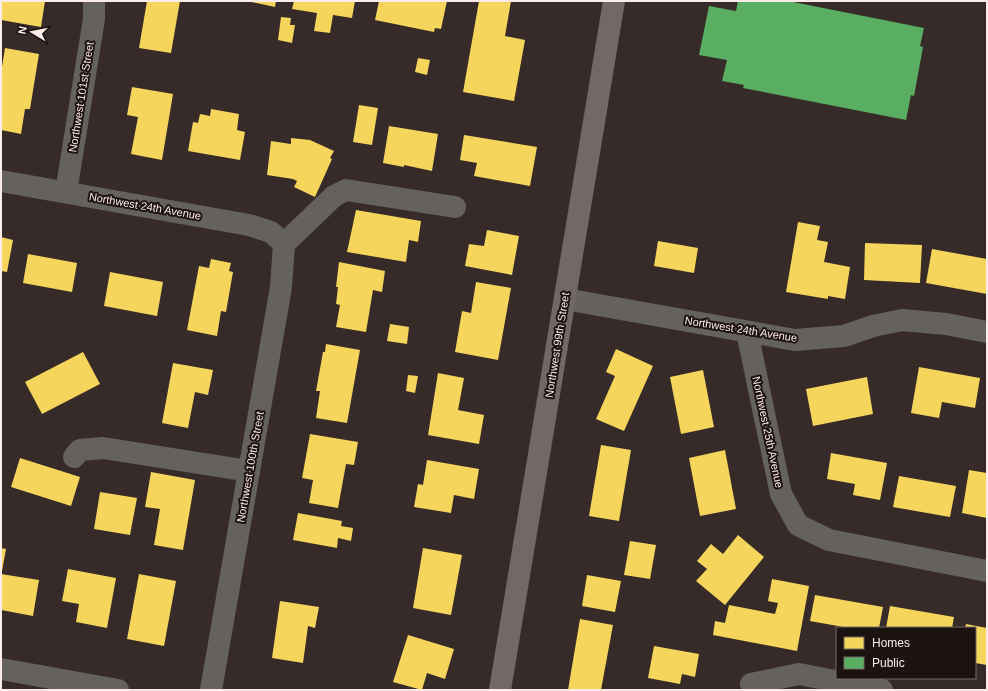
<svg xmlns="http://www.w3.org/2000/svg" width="988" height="691" viewBox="0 0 988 691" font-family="Helvetica,sans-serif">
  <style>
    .homes { fill: #f6d55c }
    .public { fill: #5aae61 }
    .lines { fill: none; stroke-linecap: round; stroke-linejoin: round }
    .minor { stroke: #65615f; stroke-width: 22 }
    .major { stroke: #716968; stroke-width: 22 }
    .labels { text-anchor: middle; stroke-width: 4; stroke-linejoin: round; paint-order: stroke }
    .street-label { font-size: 11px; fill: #fbece9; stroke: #1c1311 }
  </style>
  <rect width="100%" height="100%" fill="#362b29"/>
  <g class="homes">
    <polygon points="1,1 45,1 41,27 1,20"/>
    <polygon points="147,1 180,1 171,53 139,48"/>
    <polygon points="247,1 276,1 275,7"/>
    <polygon points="294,1 355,1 352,18 333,15 330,33 314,31 317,13 292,9"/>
    <polygon points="379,1 447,1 441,29 435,28 434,32 375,20"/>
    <polygon points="479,1 511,1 505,36 525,40 514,101 463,92"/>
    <polygon points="281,17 291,18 290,25 295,25 292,43 278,40"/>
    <polygon points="5,48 39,54 30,109 25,109 21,134 1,130 1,73"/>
    <polygon points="418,58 430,60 427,75 415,72"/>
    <polygon points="132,87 173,94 162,160 131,154 138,117 127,115"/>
    <polygon points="359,105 378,108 372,145 353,142"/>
    <polygon points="211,109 239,114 237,130 245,132 240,160 188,151 193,122 198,123 200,114 210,116"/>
    <polygon points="389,126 438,134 432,171 404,165 404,167 383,163"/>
    <polygon points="464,135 537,147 530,186 474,176 477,163 460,160"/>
    <polygon points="291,138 310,140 334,151 330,158 332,159 315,197 294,187 297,181 293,179 267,175 271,141 291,144"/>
    <polygon points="356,210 421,221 418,242 409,240 406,262 347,252"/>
    <polygon points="798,222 820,226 817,240 828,242 824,262 850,267 845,299 828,296 828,299 786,292"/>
    <polygon points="487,230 519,236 512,275 465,266 469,244 484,246"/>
    <polygon points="1,237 13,240 7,272 1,271"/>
    <polygon points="658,241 698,248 694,273 654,266"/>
    <polygon points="865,243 922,245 920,283 864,280"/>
    <polygon points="932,249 987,259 987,294 926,283"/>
    <polygon points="28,254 77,263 72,292 23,283"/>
    <polygon points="211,259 231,263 229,271 233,272 226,312 221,311 217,336 187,330 199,266 209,268"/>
    <polygon points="339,262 385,271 382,292 373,290 366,332 336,327 340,305 336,304 338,287 336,287"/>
    <polygon points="110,272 163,282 157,316 104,306"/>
    <polygon points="476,282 511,288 498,360 455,352 462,311 471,313"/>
    <polygon points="390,324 409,327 407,344 387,341"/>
    <polygon points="326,344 360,350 347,423 316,418 320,391 316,391 323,352 325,352"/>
    <polygon points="616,349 653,366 624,431 596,419 615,376 606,372"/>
    <polygon points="83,352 100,384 42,414 25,382"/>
    <polygon points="173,363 213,370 208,395 195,392 188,428 162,423"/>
    <polygon points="919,367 980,378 975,408 942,402 939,418 911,413"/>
    <polygon points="703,370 714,427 681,434 670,377"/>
    <polygon points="438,373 464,378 458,410 484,415 479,444 428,435"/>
    <polygon points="408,375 418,376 415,393 406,391"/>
    <polygon points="867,377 873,414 813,426 806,389"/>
    <polygon points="310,434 358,442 354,465 346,464 338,508 309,503 313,480 302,478"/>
    <polygon points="601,445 631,450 619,521 589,516"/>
    <polygon points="725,450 736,509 700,516 689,458"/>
    <polygon points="831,453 887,463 880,500 853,495 855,484 827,479"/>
    <polygon points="20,458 80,477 71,506 11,487"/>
    <polygon points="427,460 479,469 474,499 454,495 451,513 414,507 418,484 423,485"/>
    <polygon points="969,470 987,473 987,518 962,513"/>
    <polygon points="151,472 195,480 183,550 154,545 160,509 145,507"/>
    <polygon points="899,476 956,486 950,517 893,507"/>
    <polygon points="100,492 137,498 130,535 94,529"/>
    <polygon points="298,513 342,521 341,526 353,528 351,541 338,538 337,548 293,540"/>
    <polygon points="738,535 764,557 725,605 696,581 707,569 697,561 711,544 723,554"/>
    <polygon points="630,541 656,545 650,579 624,575"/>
    <polygon points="1,548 6,549 2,571 1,571"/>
    <polygon points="423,548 462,555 451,615 413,608"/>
    <polygon points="68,569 116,578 107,628 76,622 79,604 62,601"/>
    <polygon points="1,574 39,580 33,616 1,610"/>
    <polygon points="139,574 176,581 164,646 127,639"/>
    <polygon points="587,575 621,581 615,612 582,606"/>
    <polygon points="772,579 809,586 797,651 713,635 715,621 725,623 729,605 775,614 778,603 768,601"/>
    <polygon points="815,595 883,607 879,628 849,628 810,621"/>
    <polygon points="280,601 319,607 315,628 308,626 303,663 272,658"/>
    <polygon points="890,606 954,617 952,628 886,628"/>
    <polygon points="580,619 613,625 601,690 568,690"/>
    <polygon points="966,624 987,628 987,665 975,663 975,628 965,628"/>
    <polygon points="408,635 454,649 445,679 427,673 422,690 393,682"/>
    <polygon points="654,646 699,654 695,677 682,674 680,684 648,678"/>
  </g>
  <polygon class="public" points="738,1 788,1 924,28 920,46 923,47 914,96 911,95 906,120 743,88 744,85 722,81 727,60 699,55 709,6 736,11"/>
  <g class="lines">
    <g class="minor">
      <polyline points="1,181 249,225 271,232 284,244"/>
      <polyline points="66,192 94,19 94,1"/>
      <polyline points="284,244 334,196 346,190 455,207"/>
      <polyline points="565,299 795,340 844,336 873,326 902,320 946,324 987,332"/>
      <polyline points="747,332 781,494 798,525 829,540 987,571"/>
      <polyline points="74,457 80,450 103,448 249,471"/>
      <polyline points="1,669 118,690"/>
      <polyline points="751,684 799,674 882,690"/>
      <polyline points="211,690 281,287 284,244"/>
    </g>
    <polyline class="major" points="500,690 614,1"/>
  </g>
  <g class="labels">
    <g class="street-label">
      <text transform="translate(81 97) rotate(-81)" y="4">Northwest 101st Street</text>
      <text transform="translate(145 206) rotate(10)" y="4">Northwest 24th Avenue</text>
      <text transform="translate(741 329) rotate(9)" y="4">Northwest 24th Avenue</text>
      <text transform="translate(557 345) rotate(-81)" y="4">Northwest 99th Street</text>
      <text transform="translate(768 432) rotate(78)" y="4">Northwest 25th Avenue</text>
      <text transform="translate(250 467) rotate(-80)" y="4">Northwest 100th Street</text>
    </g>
  </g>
  <rect width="988" height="691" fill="none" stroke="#fbece9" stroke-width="4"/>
  <rect x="836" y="627" width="140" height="52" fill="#1c1311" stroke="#756a67"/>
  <rect x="844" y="637" width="20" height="12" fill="#f6d55c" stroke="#756a67"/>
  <text x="872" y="647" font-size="12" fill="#fbece9">Homes</text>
  <rect x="844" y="657" width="20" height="12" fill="#5aae61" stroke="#756a67"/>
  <text x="872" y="667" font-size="12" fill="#fbece9">Public</text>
  <g transform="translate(32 32) rotate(280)" stroke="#1c1311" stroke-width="3" paint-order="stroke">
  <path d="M0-3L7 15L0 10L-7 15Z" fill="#fbece9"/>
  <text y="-6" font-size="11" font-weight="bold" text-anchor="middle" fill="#fbece9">N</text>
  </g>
</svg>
